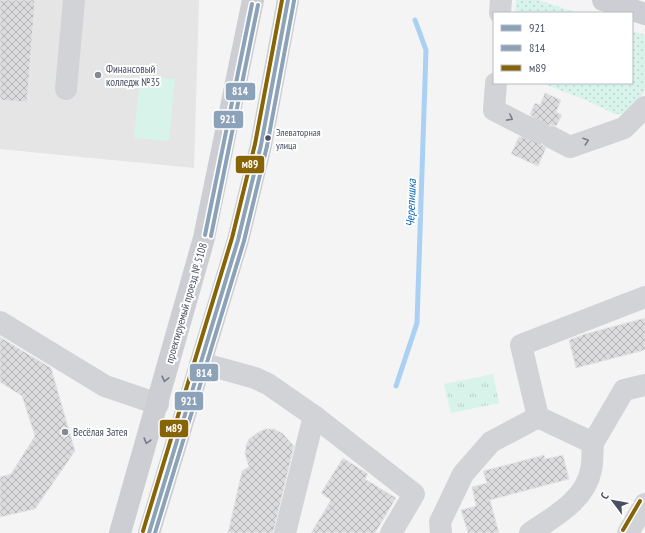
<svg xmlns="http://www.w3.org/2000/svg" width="645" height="533" viewBox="0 0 645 533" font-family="'PT Sans Narrow',sans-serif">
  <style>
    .education { fill: #e5e5e6 }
    .grass { fill: url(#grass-dots) }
    .park { fill: url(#park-tufts) }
    .pitch { fill: #d7f3ea }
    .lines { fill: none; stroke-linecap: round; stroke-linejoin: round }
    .stream { stroke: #aad1f3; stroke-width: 5 }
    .building { fill: url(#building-cross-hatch); stroke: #e5e5e6 }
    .minor-tunnel { stroke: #d2d3d7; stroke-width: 22; stroke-dasharray: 22 11; stroke-linecap: butt }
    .minor { stroke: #d2d3d6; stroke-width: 22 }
    .major { stroke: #ccced4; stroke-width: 22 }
    .bus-1-casing { stroke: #fff; stroke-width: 7 }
    .bus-2-casing { stroke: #fff; stroke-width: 7 }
    .bus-3-casing { stroke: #fff; stroke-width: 7 }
    .bus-1 { stroke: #8ca2b8; stroke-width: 4 }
    .bus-2 { stroke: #8ca2b8; stroke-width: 4 }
    .bus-3 { stroke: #876406; stroke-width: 4 }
    .oneway { stroke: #797d8b }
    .oneway2 { stroke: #777b8a }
    .poi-dot { fill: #858995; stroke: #fff; stroke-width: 1.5 }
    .bus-dot { fill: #494f62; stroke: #fff; stroke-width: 1.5 }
    .labels { text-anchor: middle; stroke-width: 4; stroke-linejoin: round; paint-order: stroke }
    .bus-label { font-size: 10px; fill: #494f62; stroke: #fff; text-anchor: start }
    .poi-label { font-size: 11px; fill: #494f62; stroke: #fff; text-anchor: start }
    .street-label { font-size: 11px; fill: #494f62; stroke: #fff }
    .water-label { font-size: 12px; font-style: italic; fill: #0464ba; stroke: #fff }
    .line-badge { stroke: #fff; stroke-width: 1.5 }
    .badge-label { font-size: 11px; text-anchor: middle; font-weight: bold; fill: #fff }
  </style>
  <defs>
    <pattern id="grass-dots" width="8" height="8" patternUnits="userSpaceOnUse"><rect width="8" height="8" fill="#d7f3ea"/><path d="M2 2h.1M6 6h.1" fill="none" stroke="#bad2cb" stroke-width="1.8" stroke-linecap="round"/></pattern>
    <pattern id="park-tufts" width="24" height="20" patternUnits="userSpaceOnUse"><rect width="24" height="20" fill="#d7f3ea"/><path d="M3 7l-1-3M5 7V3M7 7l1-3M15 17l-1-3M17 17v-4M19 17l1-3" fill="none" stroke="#bad2cb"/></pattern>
    <pattern id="building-cross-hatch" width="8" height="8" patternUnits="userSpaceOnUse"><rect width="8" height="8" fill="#dbdbde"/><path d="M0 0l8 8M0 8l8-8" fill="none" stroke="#b4b4b7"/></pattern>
  </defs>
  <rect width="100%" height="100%" fill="#f4f4f4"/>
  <polygon class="education" points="0,0 199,0 194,168 0,149"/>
  <g class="grass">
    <polygon points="516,0 538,0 578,13 515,13"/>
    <polygon points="632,31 645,35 645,90 637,104 630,113 621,114 615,114 588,101 542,83 632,83"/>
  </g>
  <polygon class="park" points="493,374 499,403 451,413 444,384"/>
  <polygon class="pitch" points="140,76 175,79 169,141 134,138"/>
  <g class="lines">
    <polyline class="stream" points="396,386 417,323 426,50 415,20"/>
  </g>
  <g class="building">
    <polygon points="0,0 35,0 27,102 0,100"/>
    <polygon points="545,93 561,100 556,112 562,115 556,126 550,125 545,126 540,132 539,138 540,143 546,148 538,166 511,154 519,137 526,138 531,137 536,132 537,126 536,120 530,114 535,103 540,105"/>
    <polygon points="645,318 645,350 576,368 569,340 585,334"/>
    <polygon points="0,337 51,368 75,451 35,509 0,517 0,477 11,474 35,436 22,396 0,382"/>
    <polygon points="265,429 274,429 282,433 294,446 273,533 228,533 242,471 249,467 245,454 246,446 249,439 257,433"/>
    <polygon points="544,455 545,459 563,455 569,479 490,500 499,533 468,533 461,510 476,506 472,487 487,483 483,471"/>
    <polygon points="343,458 368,474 365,479 396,498 375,533 311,533 331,500 321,493"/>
  </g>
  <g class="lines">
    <polyline class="minor-tunnel" points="525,126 551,137"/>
    <g class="minor">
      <polyline points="500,13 501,0"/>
      <polyline points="496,83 494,110 525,126"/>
      <polyline points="66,89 74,0"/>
      <polyline points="551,137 570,147 624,128 645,107"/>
      <polyline points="645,297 521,345 538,417 593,443 624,390 645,385"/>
      <polyline points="0,322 105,386 158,404"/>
      <polyline points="201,363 255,378 268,384 314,416 414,494 391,533"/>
      <polyline points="285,533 314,416"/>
      <polyline points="441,533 440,522 463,474 491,442 538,417"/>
      <path d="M530,533C553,517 585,501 591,470C593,462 592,452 593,443"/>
      <polyline points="628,533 645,504"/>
    </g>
    <g class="major">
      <polyline points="603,0 645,14"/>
      <polyline points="120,533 204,238 253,0"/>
      <polyline points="149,533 238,240 261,145 288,0"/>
    </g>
    <g class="bus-1-casing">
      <g id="bus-1">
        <polyline points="205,235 252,4"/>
        <polyline points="149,533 238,240 261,145 288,0"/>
      </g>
    </g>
    <g class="bus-2-casing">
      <g id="bus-2">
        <polyline points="211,236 258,5"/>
        <polyline points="155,533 244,241 267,146 294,1"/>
      </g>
    </g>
    <g class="bus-3-casing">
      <g id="bus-3">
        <polyline points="623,530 640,501"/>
        <polyline points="143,531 232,238 255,144 282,0"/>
      </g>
    </g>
    <use href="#bus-1" class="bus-1"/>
    <use href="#bus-2" class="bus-2"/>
    <use href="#bus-3" class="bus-3"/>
  </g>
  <defs><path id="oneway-chevron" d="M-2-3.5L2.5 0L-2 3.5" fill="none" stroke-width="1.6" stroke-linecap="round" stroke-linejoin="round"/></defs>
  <g class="oneway">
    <use href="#oneway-chevron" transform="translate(510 118) rotate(28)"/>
    <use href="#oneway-chevron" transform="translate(586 141) rotate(-19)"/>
  </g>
  <g class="oneway2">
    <use href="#oneway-chevron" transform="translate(165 379) rotate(105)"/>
    <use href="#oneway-chevron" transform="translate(147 441) rotate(106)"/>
  </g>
  <g class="poi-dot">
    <circle cx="98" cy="75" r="4"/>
    <circle cx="65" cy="432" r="4"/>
  </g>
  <circle class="bus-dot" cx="268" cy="138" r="3.5"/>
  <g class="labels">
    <g class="bus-label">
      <text x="276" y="136">Элеваторная<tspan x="276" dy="13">улица</tspan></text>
    </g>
    <g class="poi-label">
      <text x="106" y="73">Финансовый<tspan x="106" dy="13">колледж №35</tspan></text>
      <text x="73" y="436">Весёлая Затея</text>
    </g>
    <g class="street-label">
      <text transform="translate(186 303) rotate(-74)" y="4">проектируемый проезд № 5108</text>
    </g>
    <g class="water-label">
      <text transform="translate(411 203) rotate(-88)" y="4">Черепишка</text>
    </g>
  </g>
  <g class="line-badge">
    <rect x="225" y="82" width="31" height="19" rx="4" fill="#8ca2b8"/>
    <rect x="213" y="110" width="31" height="19" rx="4" fill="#8ca2b8"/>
    <rect x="235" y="155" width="30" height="19" rx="4" fill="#876406"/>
    <rect x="189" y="363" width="30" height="19" rx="4" fill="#8ca2b8"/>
    <rect x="174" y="391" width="30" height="20" rx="4" fill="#8ca2b8"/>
    <rect x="159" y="419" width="30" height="19" rx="4" fill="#876406"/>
  </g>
  <g class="badge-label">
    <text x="240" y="95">814</text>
    <text x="228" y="123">921</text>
    <text x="250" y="168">м89</text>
    <text x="204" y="377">814</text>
    <text x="189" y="405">921</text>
    <text x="174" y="432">м89</text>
  </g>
  <rect x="493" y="12" width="140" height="72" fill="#ffffff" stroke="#b6b9c0"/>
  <rect x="501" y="25" width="20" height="6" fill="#8ca2b8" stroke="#b6b9c0"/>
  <text x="529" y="32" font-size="12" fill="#494f62">921</text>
  <rect x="501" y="45" width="20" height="6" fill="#8ca2b8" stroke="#b6b9c0"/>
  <text x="529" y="52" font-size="12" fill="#494f62">814</text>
  <rect x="501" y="65" width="20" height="6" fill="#876406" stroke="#b6b9c0"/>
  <text x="529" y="72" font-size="12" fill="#494f62">м89</text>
  <g transform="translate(613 501) rotate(302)" stroke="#ffffff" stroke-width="3" paint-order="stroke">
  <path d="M0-3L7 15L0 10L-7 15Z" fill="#494f62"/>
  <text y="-6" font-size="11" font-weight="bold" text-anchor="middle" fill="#494f62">С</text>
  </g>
</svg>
